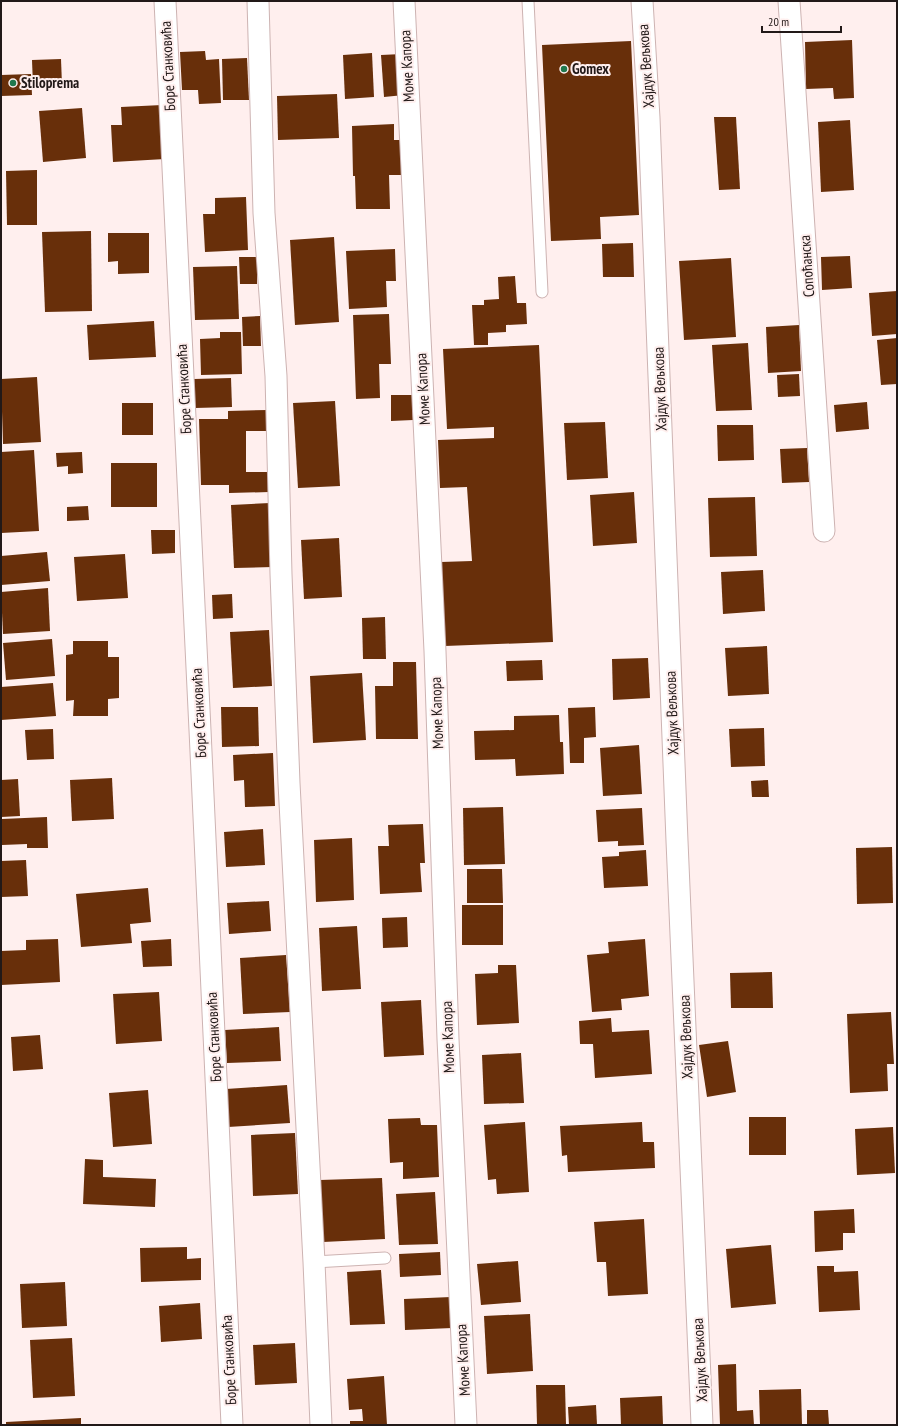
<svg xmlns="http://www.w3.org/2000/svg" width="898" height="1426" viewBox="0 0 898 1426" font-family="'PT Sans Narrow',sans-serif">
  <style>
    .building { fill: #682f0a }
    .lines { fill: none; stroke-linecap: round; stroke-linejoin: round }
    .lane-casing { stroke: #cdb3b2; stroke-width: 13 }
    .street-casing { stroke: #cdb3b2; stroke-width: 23 }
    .lane { stroke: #fff; stroke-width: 11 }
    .street { stroke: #fff; stroke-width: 21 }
    .poi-dot { fill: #20784d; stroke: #ffefee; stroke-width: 1.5 }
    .labels { text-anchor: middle; stroke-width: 4; stroke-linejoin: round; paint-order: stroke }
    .street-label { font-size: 15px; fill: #221918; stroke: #ffefee }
    .poi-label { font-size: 15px; font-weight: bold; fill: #221918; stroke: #ffefee; text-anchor: start }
  </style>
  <rect width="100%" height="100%" fill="#ffefee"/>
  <g class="building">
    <polygon points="852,40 854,98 834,99 833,88 806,89 805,42"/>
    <polygon points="631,41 639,215 600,217 601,239 551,241 542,45"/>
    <polygon points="205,51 206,60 219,59 221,103 199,104 198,90 182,90 180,52"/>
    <polygon points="372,53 374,97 345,99 343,55"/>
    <polygon points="402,54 404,95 384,97 381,55"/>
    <polygon points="247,58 249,100 223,100 222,59"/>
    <polygon points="61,59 62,85 33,86 32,60"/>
    <polygon points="31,74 32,95 1,96 1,75"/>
    <polygon points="337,94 339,138 278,140 277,96"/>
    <polygon points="162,105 165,159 113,162 111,125 122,125 121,107"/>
    <polygon points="82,108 86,158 43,162 39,111"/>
    <polygon points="714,117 736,117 740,189 719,190"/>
    <polygon points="850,120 854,190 821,192 818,122"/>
    <polygon points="394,124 394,140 403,140 403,175 389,175 390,209 356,209 355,176 353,176 352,126"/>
    <polygon points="37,170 37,225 7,225 6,171"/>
    <polygon points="246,197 248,250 205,252 203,214 215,214 215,198"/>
    <polygon points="91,231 92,311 45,312 42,232"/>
    <polygon points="108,233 149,233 149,273 118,274 118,261 108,262"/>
    <polygon points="334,237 339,322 295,325 290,240"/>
    <polygon points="633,243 634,277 603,277 602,244"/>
    <polygon points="395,249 396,281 386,281 387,307 349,309 346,251"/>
    <polygon points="850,256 852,288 822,290 821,257"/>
    <polygon points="239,257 257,257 257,284 240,284"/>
    <polygon points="731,258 736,337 684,340 679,261"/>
    <polygon points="237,266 239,319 195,320 193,267"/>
    <polygon points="515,276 517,303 526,303 527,324 506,325 506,332 488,333 488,345 474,345 472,305 484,305 484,300 499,299 498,277"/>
    <polygon points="897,291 897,334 872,336 869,293"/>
    <polygon points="389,314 391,364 379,364 380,398 356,399 353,315"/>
    <polygon points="260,316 261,346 243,346 242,317"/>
    <polygon points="154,321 156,357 89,360 87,325"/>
    <polygon points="799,325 801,371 768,373 766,327"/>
    <polygon points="220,332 241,332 242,374 201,375 200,339 220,338"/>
    <polygon points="897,338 897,384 881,385 877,340"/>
    <polygon points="748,343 752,410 716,411 712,345"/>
    <polygon points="539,345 553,642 445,646 441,562 472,561 467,487 440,488 438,440 494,438 494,427 447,429 443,349"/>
    <polygon points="799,374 800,396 778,397 777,375"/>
    <polygon points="37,377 41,442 3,444 1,379"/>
    <polygon points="231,378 232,407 195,408 194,379"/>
    <polygon points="391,395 412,395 413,420 391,421"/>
    <polygon points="335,401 340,486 298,488 293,403"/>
    <polygon points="867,402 869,429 836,432 834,405"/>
    <rect x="122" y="403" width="31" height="32"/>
    <polygon points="268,410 268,431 246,431 246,472 269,472 269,492 229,493 229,485 201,485 199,419 228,419 228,411"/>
    <polygon points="605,422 608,478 567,480 564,423"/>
    <polygon points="717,425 753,425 754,460 718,461"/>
    <polygon points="807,448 809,482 782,483 780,449"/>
    <polygon points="34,450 39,531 1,533 1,452"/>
    <polygon points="82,452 83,473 68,474 68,466 57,467 56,453"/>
    <rect x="111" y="463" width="46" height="44"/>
    <polygon points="634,492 637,543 593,546 590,495"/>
    <polygon points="755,497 757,556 710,557 708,498"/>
    <polygon points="270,503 273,567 234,568 231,505"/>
    <polygon points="88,506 89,520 67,521 67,507"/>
    <polygon points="151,530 175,530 175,553 152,554"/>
    <polygon points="339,538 342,597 304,599 301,540"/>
    <polygon points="47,552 50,581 1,585 1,556"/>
    <polygon points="125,554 128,598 77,601 74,557"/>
    <polygon points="763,570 765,611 723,614 721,572"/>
    <polygon points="48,588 50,631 3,634 1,592"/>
    <polygon points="232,594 233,618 213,619 212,595"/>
    <polygon points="385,617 386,659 363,659 362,618"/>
    <polygon points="269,630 272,686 233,688 230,632"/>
    <polygon points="52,639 55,676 6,680 3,643"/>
    <polygon points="73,641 108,641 108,657 119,657 119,698 108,699 108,716 73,716 74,700 66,701 66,655 73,654"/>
    <polygon points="767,646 769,694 728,696 725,648"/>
    <polygon points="648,658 650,698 613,700 612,659"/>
    <polygon points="542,660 543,680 507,681 506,661"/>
    <polygon points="393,662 416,662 418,739 376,739 375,686 393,686"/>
    <polygon points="362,673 366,740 313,743 310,676"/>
    <polygon points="53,683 56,716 1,720 1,687"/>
    <polygon points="221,707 258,707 259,746 222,747"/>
    <polygon points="595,707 596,737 584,738 584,763 570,763 568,708"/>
    <polygon points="559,715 560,742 563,742 564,774 516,776 515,759 475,760 474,731 514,730 514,716"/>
    <polygon points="764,728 765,766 731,767 729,729"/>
    <polygon points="53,729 54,759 27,760 25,730"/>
    <polygon points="639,745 642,794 603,796 600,748"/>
    <polygon points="273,753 275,806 245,807 244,780 234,781 233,755"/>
    <polygon points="112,778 114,819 72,821 70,780"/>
    <polygon points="18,779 20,816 1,817 1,780"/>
    <polygon points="768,780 769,797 752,797 751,781"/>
    <polygon points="503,807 505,864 464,865 463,808"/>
    <polygon points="642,808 644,845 618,846 618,841 598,842 596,810"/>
    <polygon points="47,817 48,848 27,848 27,844 2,845 2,819"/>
    <polygon points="423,824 425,863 420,863 422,892 380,894 378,846 389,846 388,825"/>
    <polygon points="263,829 265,865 226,867 224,832"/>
    <polygon points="352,838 354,900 316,902 314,840"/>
    <polygon points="892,847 893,903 857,904 856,848"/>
    <polygon points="646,850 648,886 604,888 602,857 619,856 619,852"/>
    <polygon points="26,860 28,896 1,897 1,861"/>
    <polygon points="467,869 502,869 503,903 467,903"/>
    <polygon points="148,888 151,922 130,924 132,943 81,947 76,894"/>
    <polygon points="269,901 271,931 229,934 227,903"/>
    <rect x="462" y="905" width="41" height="40"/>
    <polygon points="407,917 408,947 383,948 382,918"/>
    <polygon points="357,926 361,989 322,991 319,928"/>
    <polygon points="58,939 60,982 1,985 1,951 26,950 26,940"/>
    <polygon points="171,939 172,966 143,967 141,941"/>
    <polygon points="645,939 649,996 621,999 622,1010 592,1012 587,955 609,953 608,942"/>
    <polygon points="286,955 290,1012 243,1014 240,958"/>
    <polygon points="498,965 516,965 519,1023 477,1025 475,974 498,973"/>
    <polygon points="772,972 773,1008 731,1008 730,973"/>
    <polygon points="159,992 162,1041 116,1044 113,994"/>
    <polygon points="421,1000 424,1055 384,1057 381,1002"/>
    <polygon points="891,1012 894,1064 887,1064 888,1091 850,1093 847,1014"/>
    <polygon points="611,1018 612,1032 649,1030 652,1074 595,1078 593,1044 580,1044 579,1021"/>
    <polygon points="279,1027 281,1061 227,1063 225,1030"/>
    <polygon points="40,1035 43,1069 13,1071 11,1037"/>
    <polygon points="728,1041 736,1092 707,1097 699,1045"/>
    <polygon points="521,1053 524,1103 484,1104 482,1055"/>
    <polygon points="287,1085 290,1123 228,1127 226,1089"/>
    <polygon points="148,1090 152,1144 113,1147 109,1093"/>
    <rect x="749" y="1117" width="37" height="38"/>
    <polygon points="420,1118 421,1125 437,1125 439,1177 403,1179 403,1162 390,1163 388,1119"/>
    <polygon points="525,1122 529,1192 497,1194 496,1179 488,1180 484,1125"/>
    <polygon points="642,1122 643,1142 654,1142 655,1168 568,1172 567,1155 562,1156 560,1126"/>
    <polygon points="893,1127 895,1173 857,1175 855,1129"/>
    <polygon points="295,1133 298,1194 253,1196 251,1135"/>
    <polygon points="85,1159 103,1160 103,1177 156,1179 155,1207 83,1204"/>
    <polygon points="382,1178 385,1239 323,1242 320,1180"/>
    <polygon points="435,1192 438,1244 399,1245 396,1194"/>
    <polygon points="854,1209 855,1233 843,1233 843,1250 815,1252 814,1211"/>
    <polygon points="644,1219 648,1294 608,1296 606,1262 597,1262 594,1222"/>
    <polygon points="771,1245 776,1304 731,1308 726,1249"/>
    <polygon points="187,1247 187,1259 201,1258 201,1280 141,1282 140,1248"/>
    <polygon points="440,1252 441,1275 400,1277 399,1254"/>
    <polygon points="518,1261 521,1302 481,1305 477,1264"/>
    <polygon points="817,1266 834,1266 834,1272 858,1271 860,1310 819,1312"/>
    <polygon points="381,1270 385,1324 350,1325 347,1272"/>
    <polygon points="65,1282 67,1326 22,1328 20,1284"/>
    <polygon points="451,1297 452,1328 405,1330 404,1299"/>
    <polygon points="200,1303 202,1339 161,1342 159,1306"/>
    <polygon points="530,1314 533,1371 487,1374 484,1316"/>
    <polygon points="72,1338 75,1396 33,1398 30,1340"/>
    <polygon points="295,1343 297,1383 255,1385 253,1345"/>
    <polygon points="736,1364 737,1411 753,1410 754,1425 720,1425 718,1365"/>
    <polygon points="384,1376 387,1425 350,1425 350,1421 363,1421 362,1409 349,1410 347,1379"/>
    <polygon points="536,1385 565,1385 566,1425 537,1425"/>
    <polygon points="801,1389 802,1425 760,1425 759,1390"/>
    <polygon points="662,1396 663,1425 621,1425 620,1398"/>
    <polygon points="596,1405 597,1425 569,1425 568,1407"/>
    <polygon points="807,1410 828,1410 829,1425 807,1425"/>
    <polygon points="81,1418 81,1425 6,1425 6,1422"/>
  </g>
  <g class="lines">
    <g class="lane-casing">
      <g id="lane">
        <polyline points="528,1 542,292"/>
        <polyline points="314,1262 385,1258"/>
      </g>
    </g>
    <g class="street-casing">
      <g id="street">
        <polyline points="165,1 200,730 232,1425"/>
        <polyline points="258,1 264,213 276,376 281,574 289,783 314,1262 321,1425"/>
        <polyline points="404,1 435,651 448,1039 466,1425"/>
        <polyline points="642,1 649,118 677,841 702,1425"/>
        <polyline points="789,1 824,531"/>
      </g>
    </g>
    <use href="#lane" class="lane"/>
    <use href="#street" class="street"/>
  </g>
  <g class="poi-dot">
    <circle cx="564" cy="69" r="4"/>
    <circle cx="13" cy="83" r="4"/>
  </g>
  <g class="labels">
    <g class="street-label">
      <text transform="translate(168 66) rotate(-93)" y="5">Боре Станковића</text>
      <text transform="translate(407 66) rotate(-93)" y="5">Моме Капора</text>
      <text transform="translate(646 66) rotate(-94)" y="5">Хајдук Вељкова</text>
      <text transform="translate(807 266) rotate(-94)" y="5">Сопоћанска</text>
      <text transform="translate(184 389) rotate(-93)" y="5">Боре Станковића</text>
      <text transform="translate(423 389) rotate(-93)" y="5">Моме Капора</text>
      <text transform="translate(660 389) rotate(-92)" y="5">Хајдук Вељкова</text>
      <text transform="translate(199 713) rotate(-93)" y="5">Боре Станковића</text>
      <text transform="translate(437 713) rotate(-92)" y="5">Моме Капора</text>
      <text transform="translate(672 713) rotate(-92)" y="5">Хајдук Вељкова</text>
      <text transform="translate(214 1037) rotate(-93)" y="5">Боре Станковића</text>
      <text transform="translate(448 1037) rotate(-92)" y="5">Моме Капора</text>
      <text transform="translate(686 1037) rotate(-92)" y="5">Хајдук Вељкова</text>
      <text transform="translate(229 1360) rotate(-93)" y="5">Боре Станковића</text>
      <text transform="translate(463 1360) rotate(-93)" y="5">Моме Капора</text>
      <text transform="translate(700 1360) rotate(-93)" y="5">Хајдук Вељкова</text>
    </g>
    <g class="poi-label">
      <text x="572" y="74">Gomex</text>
      <text x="21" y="88">Stiloprema</text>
    </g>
  </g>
  <rect width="898" height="1426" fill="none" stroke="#221918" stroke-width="4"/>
  <path d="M762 26v6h79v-6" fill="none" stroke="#221918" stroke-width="2"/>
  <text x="768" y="26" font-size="12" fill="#221918" stroke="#ffefee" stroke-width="3" paint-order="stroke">20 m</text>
</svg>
